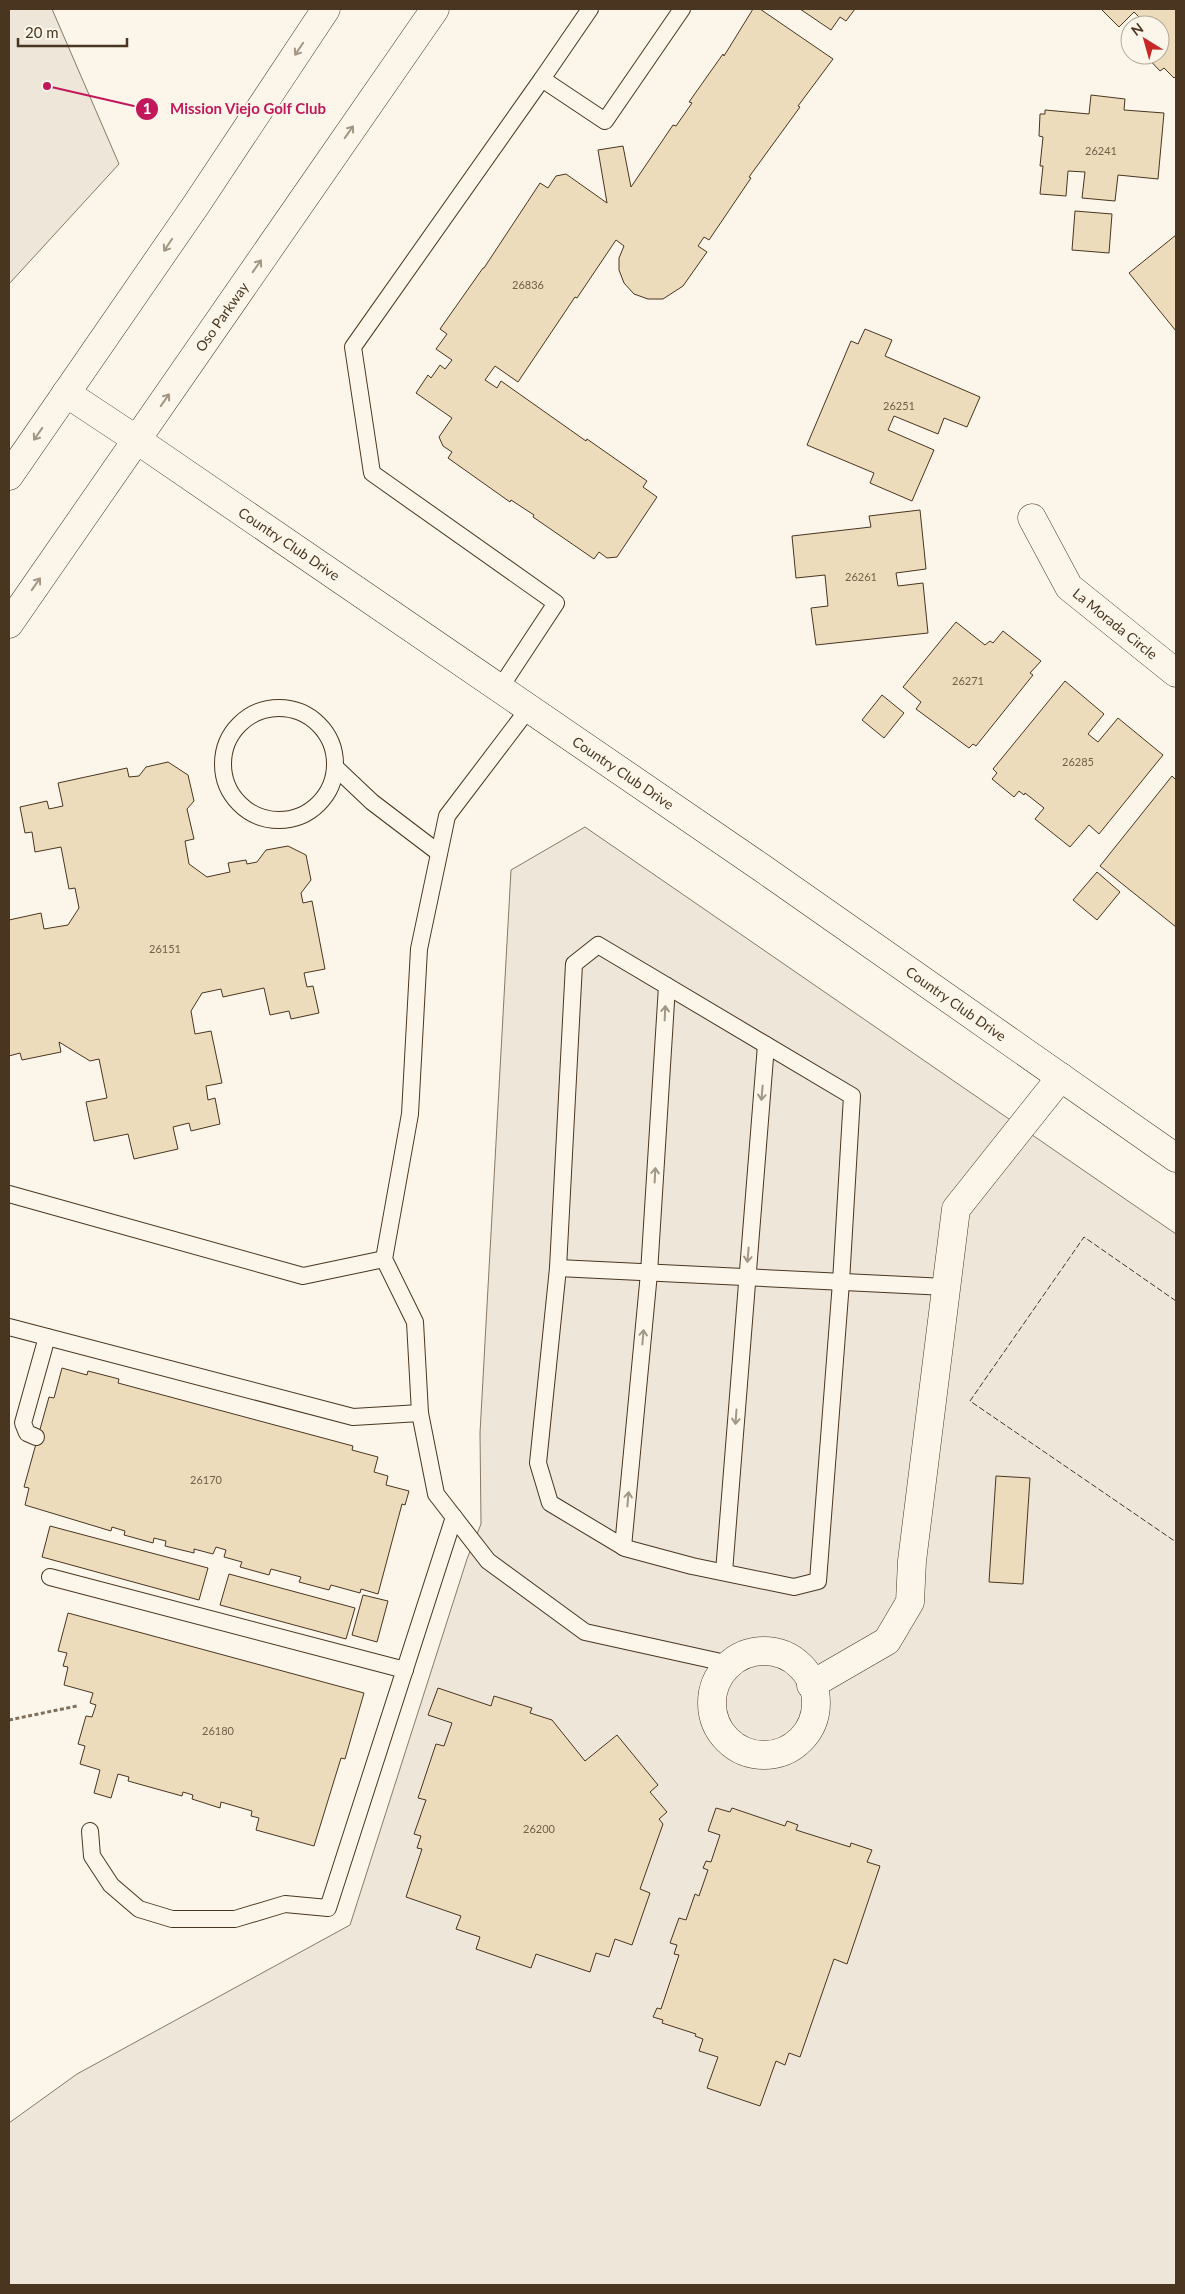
<svg xmlns="http://www.w3.org/2000/svg" width="1185" height="2294" viewBox="0 0 1185 2294" font-family="Lato,sans-serif">
  <style>
    .green { fill: #ede6d9; stroke: #887966 }
    .building { fill: #ecdcbc; stroke: #4a3520 }
    .lines { fill: none; stroke-linecap: round; stroke-linejoin: round }
    .lane-casing { stroke: #4a3520; stroke-width: 18 }
    .street-casing { stroke: #4a3520; stroke-width: 29 }
    .secondary-casing { stroke: #4a3520; stroke-width: 29 }
    .primary-casing { stroke: #4a3520; stroke-width: 29 }
    .path { stroke: #7f6f5c; stroke-width: 3; stroke-dasharray: 4 2.5; stroke-linecap: butt }
    .lane { stroke: #fbf6e9; stroke-width: 16 }
    .street { stroke: #fbf6e9; stroke-width: 28 }
    .secondary { stroke: #fbf6e9; stroke-width: 28 }
    .primary { stroke: #fbf6e9; stroke-width: 28 }
    .fence { stroke: #4a3520; stroke-width: 1; stroke-dasharray: 6 2.5; stroke-linecap: butt }
    .oneway { stroke: #a29684 }
    .labels { text-anchor: middle; stroke-width: 4; stroke-linejoin: round; paint-order: stroke }
    .number-label { font-size: 11px; fill: #725f47 }
    .street-label { font-size: 14px; fill: #4a3520; stroke: #fbf6e9 }
    .leader { fill: none; stroke: #c2185b; stroke-width: 2 }
    .callout-dot { fill: #c2185b; stroke: #fbf6e9; stroke-width: 2 }
    .mark-label { font-size: 15px; text-anchor: middle; font-weight: bold; fill: #fff }
    .callout-label { font-size: 15px; text-anchor: middle; font-weight: bold; fill: #c2185b; stroke: #fbf6e9; stroke-width: 4; stroke-linejoin: round; paint-order: stroke }
  </style>
  <rect width="100%" height="100%" fill="#fbf6e9"/>
  <g class="green">
    <polygon points="9,9 52,9 119,164 9,284"/>
    <polygon points="585,827 1176,1234 1176,2285 9,2285 9,2123 77,2074 350,1925 467,1559 481,1524 480,1433 511,870"/>
  </g>
  <g class="building">
    <polygon points="753,9 760,9 833,59 798,106 800,107 749,177 751,178 709,240 704,237 698,246 707,252 683,286 663,299 648,299 634,294 624,283 619,270 619,258 624,246 616,240 577,298 575,297 518,382 495,366 485,380 497,388 501,381 586,441 587,439 647,481 643,487 657,497 617,557 607,558 599,552 594,559 533,517 534,515 511,500 510,502 448,458 452,452 443,446 439,437 452,418 416,393 428,375 431,378 440,365 445,369 452,360 436,349 447,334 440,329 483,268 484,268 540,183 548,188 556,176 566,174 607,203 598,150 623,146 631,187 673,125 676,126 692,103 689,102 723,54 724,56"/>
    <polygon points="800,9 855,9 846,21 840,17 831,30"/>
    <polygon points="1101,9 1176,9 1176,76 1174,78 1164,68 1160,71 1145,55 1160,55 1160,25 1139,25 1143,21 1134,12 1119,27"/>
    <polygon points="1091,95 1125,99 1124,110 1164,113 1158,179 1118,175 1115,201 1082,198 1085,172 1068,171 1066,196 1040,194 1043,166 1040,166 1043,137 1039,136 1040,114 1045,114 1045,110 1089,114"/>
    <polygon points="1075,211 1112,214 1109,253 1072,250"/>
    <polygon points="1176,235 1176,331 1129,273"/>
    <polygon points="865,329 892,340 885,356 980,397 967,427 944,418 938,434 894,416 888,430 934,450 912,501 870,483 874,473 807,445 851,341 858,344"/>
    <polygon points="920,510 926,569 896,573 898,586 923,583 928,633 816,645 811,608 828,606 825,575 796,578 792,536 871,527 869,516"/>
    <polygon points="956,622 985,645 990,641 993,643 1003,631 1041,661 1030,673 1033,675 976,746 973,744 969,748 916,709 921,702 903,687"/>
    <polygon points="1065,681 1104,714 1088,734 1098,742 1118,718 1163,755 1099,834 1089,825 1070,847 1035,819 1044,808 1025,793 1024,795 1019,791 1014,797 992,779 997,773 993,769"/>
    <polygon points="882,695 904,713 884,738 862,720"/>
    <polygon points="168,762 188,775 194,801 187,809 194,839 185,841 189,864 207,877 230,872 228,863 246,860 247,864 257,862 266,850 288,846 306,855 311,880 301,893 303,903 312,901 325,969 304,973 307,987 313,986 319,1013 291,1019 289,1011 270,1015 264,988 223,997 221,989 202,993 191,1011 195,1034 211,1031 222,1083 206,1086 208,1100 215,1098 220,1124 191,1131 189,1123 173,1127 178,1149 134,1159 128,1134 94,1141 86,1102 107,1098 99,1059 90,1061 59,1042 61,1052 22,1060 20,1053 9,1056 9,920 41,913 44,929 68,925 79,908 75,888 69,889 61,847 35,852 32,832 25,833 20,807 47,801 49,809 63,806 58,783 127,768 129,777 139,776 146,767"/>
    <polygon points="1172,776 1176,780 1176,927 1100,866"/>
    <polygon points="1097,872 1120,892 1097,920 1073,900"/>
    <polygon points="62,1368 87,1375 88,1371 119,1379 118,1383 353,1446 352,1450 378,1457 374,1472 388,1476 386,1485 409,1491 405,1505 402,1504 378,1594 361,1589 360,1593 331,1585 329,1590 299,1582 301,1577 271,1569 269,1575 240,1567 242,1562 224,1557 226,1550 216,1547 213,1554 194,1549 194,1553 165,1546 166,1541 154,1538 153,1543 124,1535 125,1531 112,1527 111,1531 25,1505 29,1488 24,1487 49,1397 54,1398"/>
    <polygon points="996,1476 1030,1478 1023,1584 989,1582"/>
    <polygon points="50,1526 208,1568 199,1600 42,1557"/>
    <polygon points="229,1574 355,1608 346,1639 220,1605"/>
    <polygon points="363,1595 388,1601 377,1642 352,1635"/>
    <polygon points="68,1613 364,1693 345,1759 341,1758 314,1846 256,1830 259,1818 251,1816 252,1811 221,1802 220,1808 192,1799 193,1795 183,1792 182,1796 128,1781 129,1777 118,1774 111,1798 94,1793 100,1770 80,1764 85,1746 78,1744 86,1716 92,1717 96,1705 90,1703 93,1693 64,1685 68,1667 63,1666 67,1653 58,1651"/>
    <polygon points="438,1688 491,1706 494,1696 532,1708 530,1713 552,1720 585,1761 617,1735 658,1785 650,1792 667,1812 659,1819 663,1824 640,1889 650,1893 632,1945 615,1939 609,1957 596,1953 590,1972 536,1954 531,1968 476,1949 480,1937 456,1929 461,1916 406,1897 422,1849 417,1848 421,1836 414,1834 426,1800 418,1798 436,1744 444,1746 452,1723 428,1715"/>
    <polygon points="716,1808 730,1812 732,1808 785,1826 787,1821 798,1825 796,1830 850,1847 851,1843 872,1850 867,1862 880,1866 847,1964 834,1959 800,2057 789,2053 785,2065 776,2061 760,2106 707,2088 718,2057 699,2051 703,2039 695,2036 696,2034 662,2023 663,2020 653,2017 657,2008 661,2009 679,1955 674,1954 677,1945 670,1943 679,1918 686,1920 695,1894 699,1896 708,1870 703,1868 706,1861 711,1862 720,1835 708,1831"/>
  </g>
  <g class="lines">
    <g class="lane-casing">
      <g id="lane">
        <polyline points="590,9 542,79 605,121 682,9"/>
        <polyline points="500,688 556,603 372,473 353,347 542,79"/>
        <polyline points="529,708 447,816 419,949 410,1114 384,1259 415,1322 420,1413 436,1494 488,1561 585,1632 730,1664"/>
        <circle cx="279" cy="764" r="56"/>
        <polyline points="335,767 372,802 439,853"/>
        <polygon points="598,945 852,1096 841,1282 818,1581 794,1587 692,1566 625,1548 550,1503 538,1463 558,1268 574,964"/>
        <polyline points="9,1194 303,1276 384,1259"/>
        <polyline points="558,1268 946,1287"/>
        <polyline points="9,1327 353,1417 420,1413"/>
        <polyline points="36,1437 27,1433 23,1423 47,1337"/>
        <polyline points="623,1547 649,1273 667,986"/>
        <polyline points="724,1572 766,1045"/>
        <polyline points="50,1577 405,1670"/>
        <polyline points="90,1831 92,1856 111,1885 139,1909 172,1919 235,1919 285,1904 328,1908 454,1517"/>
      </g>
    </g>
    <g class="street-casing">
      <g id="street">
        <polyline points="1032,518 1069,587 1176,673"/>
        <circle cx="764" cy="1703" r="52"/>
        <polyline points="811,1685 887,1641 910,1602 912,1561 956,1209 1061,1077"/>
      </g>
    </g>
    <g class="secondary-casing">
      <polyline id="secondary" points="66,393 137,440 762,868 1176,1158"/>
    </g>
    <g class="primary-casing">
      <g id="primary">
        <polyline points="9,476 196,205 326,9"/>
        <polyline points="9,624 435,9"/>
      </g>
    </g>
    <polyline class="path" points="9,1720 77,1706"/>
    <use href="#lane" class="lane"/>
    <use href="#street" class="street"/>
    <use href="#secondary" class="secondary"/>
    <use href="#primary" class="primary"/>
    <polyline class="fence" points="1176,1301 1084,1237 970,1401 1176,1542"/>
  </g>
  <defs><path id="oneway-shaft" d="M-6 0H5M1.5-3L5.5 0L1.5 3" fill="none" stroke-width="1.6" stroke-linecap="round" stroke-linejoin="round" transform="scale(1.25)"/></defs>
  <g class="oneway">
    <use href="#oneway-shaft" transform="translate(299 49) rotate(124)"/>
    <use href="#oneway-shaft" transform="translate(349 132) rotate(-55)"/>
    <use href="#oneway-shaft" transform="translate(168 245) rotate(124)"/>
    <use href="#oneway-shaft" transform="translate(257 266) rotate(-55)"/>
    <use href="#oneway-shaft" transform="translate(165 400) rotate(-55)"/>
    <use href="#oneway-shaft" transform="translate(38 434) rotate(125)"/>
    <use href="#oneway-shaft" transform="translate(36 584) rotate(-55)"/>
    <use href="#oneway-shaft" transform="translate(665 1013) rotate(-87)"/>
    <use href="#oneway-shaft" transform="translate(762 1093) rotate(95)"/>
    <use href="#oneway-shaft" transform="translate(655 1175) rotate(-87)"/>
    <use href="#oneway-shaft" transform="translate(748 1255) rotate(95)"/>
    <use href="#oneway-shaft" transform="translate(643 1337) rotate(-85)"/>
    <use href="#oneway-shaft" transform="translate(736 1417) rotate(94)"/>
    <use href="#oneway-shaft" transform="translate(628 1499) rotate(-85)"/>
  </g>
  <g class="labels">
    <g class="number-label">
      <text x="1101" y="155">26241</text>
      <text x="528" y="289">26836</text>
      <text x="899" y="410">26251</text>
      <text x="861" y="581">26261</text>
      <text x="968" y="685">26271</text>
      <text x="1078" y="766">26285</text>
      <text x="165" y="953">26151</text>
      <text x="206" y="1484">26170</text>
      <text x="218" y="1735">26180</text>
      <text x="539" y="1833">26200</text>
    </g>
    <g class="street-label">
      <text transform="translate(222 317) rotate(-55)" y="5">Oso Parkway</text>
      <text transform="translate(289 544) rotate(34)" y="5">Country Club Drive</text>
      <text transform="translate(1115 624) rotate(39)" y="5">La Morada Circle</text>
      <text transform="translate(623 773) rotate(34)" y="5">Country Club Drive</text>
      <text transform="translate(956 1004) rotate(35)" y="5">Country Club Drive</text>
    </g>
  </g>
  <path class="leader" d="M47 86L147 109"/>
  <g class="callout-dot">
    <circle cx="47" cy="86" r="5"/>
    <circle cx="147" cy="109" r="12"/>
  </g>
  <g class="mark-label">
    <text x="147" y="114">1</text>
  </g>
  <g class="callout-label">
    <text x="248" y="114">Mission Viejo Golf Club</text>
  </g>
  <rect width="1185" height="2294" fill="none" stroke="#4a3520" stroke-width="20"/>
  <g transform="translate(1145 40) rotate(323)"><circle r="24" fill="#fbf6e9" stroke="#b4a999"/>
  <path d="M0-4L9 19L0 12L-9 19Z" fill="#c62828"/>
  <text y="-8" font-size="14" font-weight="bold" text-anchor="middle" fill="#4a3520">N</text>
  </g>
  <path d="M18 38v8h109v-8" fill="none" stroke="#4a3520" stroke-width="2.5"/>
  <text x="25" y="38" font-size="15" fill="#4a3520" stroke="#fbf6e9" stroke-width="4" paint-order="stroke">20 m</text>
</svg>
